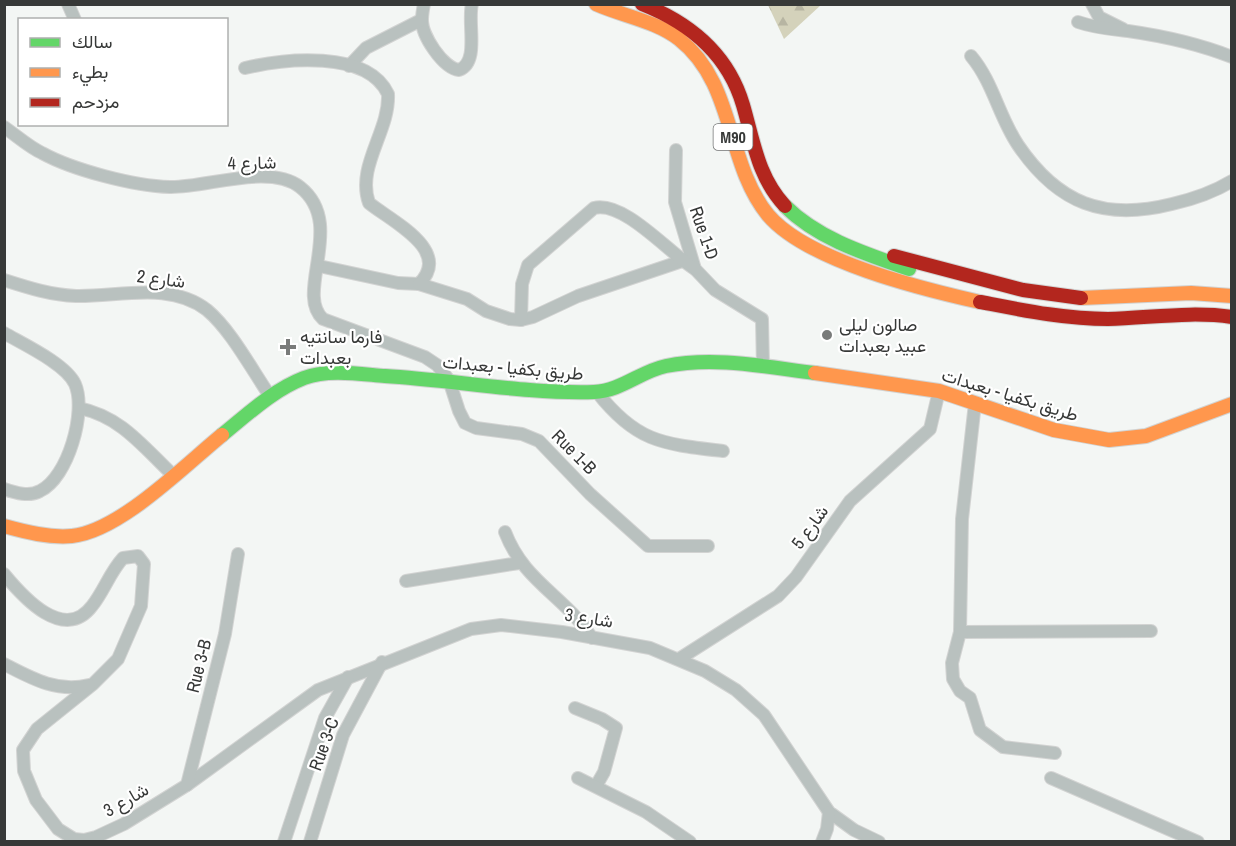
<svg xmlns="http://www.w3.org/2000/svg" width="1236" height="846" viewBox="0 0 1236 846" font-family="'Archivo Narrow',Vazirmatn,sans-serif">
  <style>
    .forest { fill: url(#forest-firs) }
    .lines { fill: none; stroke-linecap: round; stroke-linejoin: round }
    .street-casing { stroke: #d2d3d2; stroke-width: 14 }
    .fast-casing { stroke: #d2d3d2; stroke-width: 16 }
    .slow-casing { stroke: #d2d3d2; stroke-width: 16 }
    .jam-casing { stroke: #d2d3d2; stroke-width: 16 }
    .street { stroke: #b9c1bf; stroke-width: 12 }
    .fast { stroke: #63d668; stroke-width: 14 }
    .slow { stroke: #ff974d; stroke-width: 14 }
    .jam { stroke: #b3261e; stroke-width: 14 }
    .poi-dot { fill: #797b7a; stroke: #fff; stroke-width: 2 }
    .labels { text-anchor: middle; stroke-width: 4.5; stroke-linejoin: round; paint-order: stroke }
    .shield { fill: #fff; stroke: #737474; stroke-width: 1.5 }
    .shield-label { font-size: 16px; font-weight: bold; fill: #373938 }
    .street-label { font-size: 18px; fill: #373938; stroke: #fff }
    .poi-label { font-size: 18px; fill: #373938; stroke: #fff; text-anchor: start }
  </style>
  <defs>
    <pattern id="forest-firs" width="22" height="20" patternUnits="userSpaceOnUse" patternTransform="scale(1.5)"><rect width="22" height="20" fill="#d4d2bb"/><path d="M5 1l3.5 6h-7zM16 11l3.5 6h-7z" fill="#b7b5a2"/></pattern>
  </defs>
  <rect width="100%" height="100%" fill="#f3f6f4"/>
  <polygon class="forest" points="768,5 821,5 784,39"/>
  <g class="lines">
    <g class="street-casing">
      <g id="street">
        <polyline points="68,4 75,20"/>
        <path d="M424,4C423,9 422,14 422,19C421,35 443,68 459,70C480,62 467,23 472,4"/>
        <polyline points="1092,4 1099,17 1123,29"/>
        <path d="M1078,22C1095,28 1110,29 1128,31C1163,36 1199,44 1232,57"/>
        <path d="M971,56C993,82 999,117 1018,145C1058,204 1104,221 1172,204C1194,199 1212,193 1232,181"/>
        <polyline points="349,66 366,48 421,20"/>
        <path d="M245,68C283,59 367,49 388,94C390,131 356,166 369,203C391,221 453,250 419,284L398,283L319,266"/>
        <path d="M4,127C17,136 29,147 42,153C73,170 134,186 170,187C206,188 269,163 300,187C347,224 294,293 323,319L425,357L437,365L449,380L459,411L465,423L476,428L522,434L539,441L590,494L648,546H708"/>
        <polyline points="676,150 675,202 695,269 715,290 762,319 763,367"/>
        <path d="M4,280C29,288 51,295 76,296C119,297 170,281 207,310C231,330 252,370 270,396"/>
        <polyline points="419,284 467,299 486,311 510,319 521,320 533,317 578,296 682,261"/>
        <path d="M521,320L522,284L528,265L594,208C624,200 671,255 695,269"/>
        <path d="M4,333C23,344 66,364 75,384C87,411 68,478 40,491C29,497 16,493 4,489"/>
        <path d="M597,392C636,442 662,444 723,451"/>
        <polyline points="975,403 962,519 960,632 952,663 953,679 960,691 970,698 980,730 1003,747 1055,753"/>
        <path d="M79,408C122,417 143,447 174,476"/>
        <path d="M505,532C524,582 564,595 592,638"/>
        <path d="M4,574C23,597 64,643 92,606C104,591 110,572 123,558L138,556L144,564L141,606L118,659L93,684L37,729L23,750L24,771L36,800L58,829L74,839L84,840L96,837L124,824L187,785L318,690L471,629L501,625L562,632L650,648L705,671L736,690L764,715L829,812L854,830L879,842"/>
        <polyline points="406,581 519,563"/>
        <polyline points="960,632 1151,631"/>
        <polyline points="679,659 778,596 796,577 850,501 930,429 939,391"/>
        <path d="M4,664C31,678 57,693 89,685"/>
        <polyline points="575,708 602,719 616,728 604,772 596,786"/>
        <polyline points="578,778 646,812 690,842"/>
        <polyline points="1051,778 1198,842"/>
        <polyline points="187,785 225,634 238,554"/>
        <polyline points="284,842 325,718 348,677"/>
        <polyline points="310,842 343,735 382,662"/>
        <polyline points="822,842 827,829 829,812"/>
      </g>
    </g>
    <g class="fast-casing">
      <g id="fast">
        <path d="M785,206C818,239 866,254 909,269"/>
        <path d="M222,435C248,414 273,390 304,378C329,369 359,374 385,376C454,380 525,394 594,392C621,391 641,371 666,366C715,356 766,367 815,373"/>
      </g>
    </g>
    <g class="slow-casing">
      <g id="slow">
        <path d="M596,4C623,16 656,21 679,39C736,84 725,162 768,215C807,261 922,289 980,302"/>
        <polyline points="1081,298 1191,293 1232,296"/>
        <polyline points="815,373 939,391 1054,430 1109,440 1146,436 1232,404"/>
        <path d="M4,526C26,532 49,538 72,536C120,531 184,466 222,435"/>
      </g>
    </g>
    <g class="jam-casing">
      <g id="jam">
        <path d="M642,4C690,23 728,54 743,105C754,143 758,177 785,206"/>
        <polyline points="894,256 1023,290 1081,298"/>
        <path d="M980,302C1022,310 1065,319 1108,319C1150,318 1190,311 1232,317"/>
      </g>
    </g>
    <use href="#street" class="street"/>
    <use href="#fast" class="fast"/>
    <use href="#slow" class="slow"/>
    <use href="#jam" class="jam"/>
  </g>
  <g class="poi-dot">
    <circle cx="827" cy="335" r="6"/>
    <path d="M285 338h6v6h6v6h-6v6h-6v-6h-6v-6h6z"/>
  </g>
  <g class="labels">
    <rect class="shield" x="713.5" y="124" width="39" height="26" rx="4.5"/>
    <g class="shield-label">
      <text x="733" y="143">M90</text>
    </g>
    <g class="street-label">
      <text transform="translate(252 163) rotate(-1)" y="6">شارع 4</text>
      <text transform="translate(704 233) rotate(71)" y="6">Rue 1-D</text>
      <text transform="translate(161 279) rotate(7)" y="6">شارع 2</text>
      <text transform="translate(513 368) rotate(5)" y="6">طريق بكفيا - بعبدات</text>
      <text transform="translate(1010 395) rotate(17)" y="6">طريق بكفيا - بعبدات</text>
      <text transform="translate(574 452) rotate(45)" y="6">Rue 1-B</text>
      <text transform="translate(810 527) rotate(-54)" y="6">شارع 5</text>
      <text transform="translate(589 618) rotate(9)" y="6">شارع 3</text>
      <text transform="translate(199 666) rotate(-76)" y="6">Rue 3-B</text>
      <text transform="translate(324 744) rotate(-70)" y="6">Rue 3-C</text>
      <text transform="translate(126 800) rotate(-30)" y="6">شارع 3</text>
    </g>
    <g class="poi-label">
      <text x="839" y="331">صالون ليلى<tspan x="839" dy="21">عبيد بعبدات</tspan></text>
      <text x="300" y="343">فارما سانتيه<tspan x="300" dy="21">بعبدات</tspan></text>
    </g>
  </g>
  <rect width="1236" height="846" fill="none" stroke="#373938" stroke-width="12"/>
  <rect x="18" y="18" width="210" height="108" fill="#ffffff" stroke="#afb0af" stroke-width="1.5"/>
  <rect x="30" y="38" width="30" height="9" fill="#63d668" stroke="#afb0af" stroke-width="1.5"/>
  <text x="72" y="48" font-size="18" fill="#373938">سالك</text>
  <rect x="30" y="68" width="30" height="9" fill="#ff974d" stroke="#afb0af" stroke-width="1.5"/>
  <text x="72" y="78" font-size="18" fill="#373938">بطيء</text>
  <rect x="30" y="98" width="30" height="9" fill="#b3261e" stroke="#afb0af" stroke-width="1.5"/>
  <text x="72" y="108" font-size="18" fill="#373938">مزدحم</text>
</svg>
